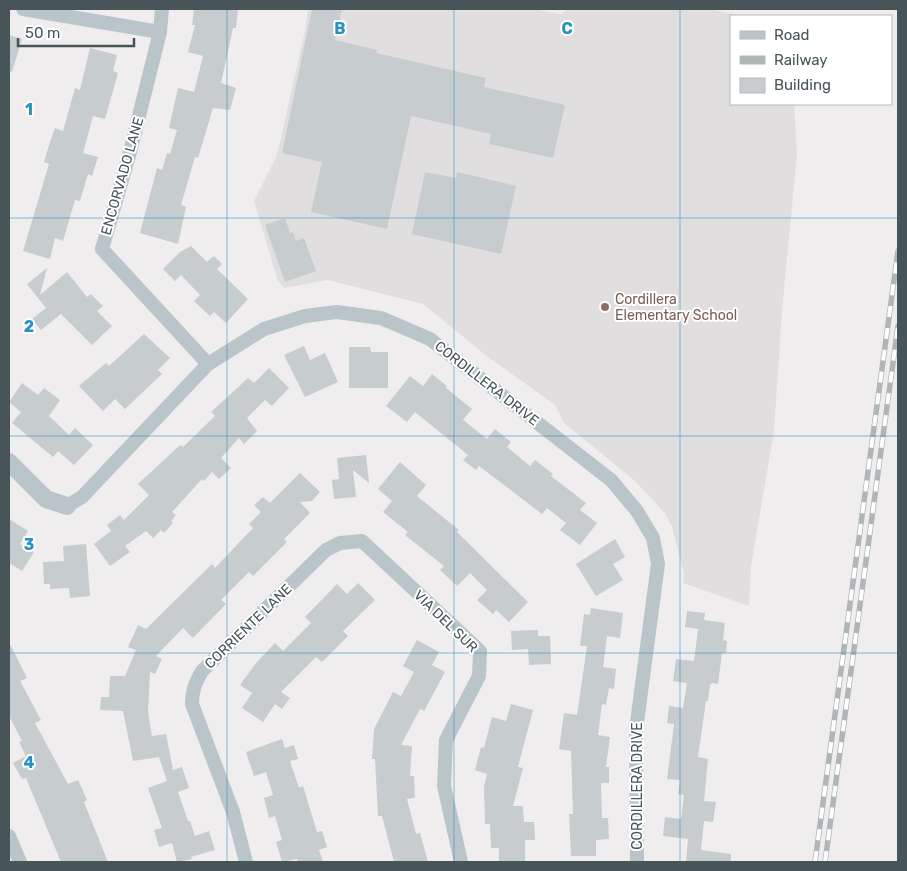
<svg xmlns="http://www.w3.org/2000/svg" width="907" height="871" viewBox="0 0 907 871" font-family="Rubik,sans-serif">
  <style>
    .education { fill: #e1dedf }
    .building { fill: #c7cccf }
    .lines { fill: none; stroke-linecap: round; stroke-linejoin: round }
    .minor { stroke: #bac5c9; stroke-width: 14 }
    .tertiary { stroke: #bac5c9; stroke-width: 18 }
    .rail-casing { stroke: #b0b5b7; stroke-width: 5.5 }
    .rail { stroke: #fff; stroke-width: 4; stroke-dasharray: 11; stroke-linecap: butt }
    .grid { fill: none; stroke: #2990c1; stroke-width: 1; stroke-opacity: 0.55 }
    .education-dot { fill: #8d6e63; stroke: #fff; stroke-width: 2 }
    .labels { text-anchor: middle; stroke-width: 4; stroke-linejoin: round; paint-order: stroke }
    .street-label { font-size: 14px; fill: #475559; stroke: #fff }
    .education-label { font-size: 14px; fill: #785e54; stroke: #fff; text-anchor: start }
    .grid-label { font-size: 16px; text-anchor: middle; font-weight: bold; fill: #2990c1; stroke: #fff; stroke-width: 4; stroke-linejoin: round; paint-order: stroke }
  </style>
  <rect width="100%" height="100%" fill="#f0edee"/>
  <polygon class="education" points="308,9 532,9 560,14 569,9 706,9 746,16 731,16 731,104 794,104 797,154 782,311 774,431 751,566 749,606 683,583 684,573 672,527 665,513 635,481 564,423 555,405 488,357 423,304 328,280 284,288 278,281 254,201 277,155 305,31"/>
  <g class="building">
    <polygon points="194,9 238,9 236,28 233,28 221,83 236,88 230,110 213,108 198,158 195,157 181,205 186,207 178,244 140,233 157,168 162,170 167,153 170,154 177,130 169,128 178,88 194,92 203,56 188,52 195,25 192,25"/>
    <polygon points="312,9 342,9 335,40 377,50 376,53 486,78 484,87 565,105 553,158 489,144 491,134 411,116 387,229 311,212 322,162 282,153"/>
    <polygon points="9,35 22,39 12,72 9,71"/>
    <polygon points="90,48 117,55 113,71 118,73 105,119 93,116 83,153 98,157 92,176 88,174 80,201 75,200 63,241 55,238 50,259 23,251 49,164 44,162 49,145 55,128 63,131 75,88 80,90"/>
    <polygon points="425,172 456,178 457,172 516,186 501,254 412,234"/>
    <polygon points="285,218 290,233 293,232 296,241 304,238 316,271 285,282 265,225"/>
    <polygon points="191,246 207,262 214,256 222,264 217,269 248,299 226,323 214,312 210,316 194,301 200,295 181,275 175,281 163,269 180,252"/>
    <polygon points="47,268 40,295 67,272 87,297 91,294 103,306 97,311 112,326 92,345 61,314 41,330 32,319 46,308 27,284"/>
    <polygon points="144,334 170,358 158,370 162,374 125,409 115,399 103,411 79,386 106,363 109,366"/>
    <polygon points="304,346 310,360 325,353 338,382 305,397 284,355"/>
    <polygon points="349,347 370,347 371,352 388,352 388,388 349,388"/>
    <polygon points="269,368 289,388 272,406 265,400 247,418 257,431 244,444 239,438 221,458 231,468 219,479 212,472 204,481 202,479 172,512 176,515 171,521 173,523 164,533 161,530 153,538 146,531 125,546 130,552 110,566 94,544 111,531 107,525 120,515 124,520 149,495 138,484 180,445 183,447 215,416 211,412 248,378 254,383"/>
    <polygon points="432,374 447,386 446,388 472,409 463,420 487,439 495,429 511,442 507,447 530,466 535,460 553,474 551,476 586,503 580,510 597,523 580,545 560,530 566,523 547,508 542,514 479,466 476,470 463,460 468,455 415,412 407,422 386,406 410,376 423,386"/>
    <polygon points="22,383 38,395 44,388 60,400 49,416 69,435 75,428 93,445 74,465 58,451 53,457 12,423 21,412 9,402"/>
    <polygon points="366,455 369,483 353,470 356,497 334,499 332,480 339,479 337,458"/>
    <polygon points="400,462 426,485 417,496 459,530 457,532 528,602 509,622 496,610 493,614 477,600 487,590 470,573 457,586 440,570 444,566 405,535 408,532 383,512 392,501 378,489"/>
    <polygon points="300,473 320,492 312,501 300,502 310,513 284,539 287,542 253,576 249,572 221,600 226,604 193,638 183,628 156,656 162,659 155,674 150,672 148,712 152,736 166,734 173,770 182,767 189,788 178,792 188,821 190,821 195,836 209,831 215,850 191,857 192,859 177,862 172,843 159,847 154,830 162,828 148,788 167,781 159,757 133,761 123,711 100,710 101,697 109,697 110,676 125,676 136,650 128,647 138,625 146,629 212,564 215,568 253,528 249,524 261,512 254,505 263,497 270,503"/>
    <polygon points="9,519 28,531 20,544 34,552 22,571 9,563"/>
    <polygon points="615,539 625,557 613,564 623,580 596,596 576,564"/>
    <polygon points="86,544 90,596 70,598 69,588 50,589 50,584 44,584 43,562 64,561 63,546"/>
    <polygon points="358,583 375,600 343,631 348,636 322,662 316,657 281,692 290,698 282,709 275,704 263,722 242,708 252,693 240,685 256,663 275,643 283,651 311,623 305,617 337,584 347,594"/>
    <polygon points="591,608 623,613 620,638 607,636 603,667 616,669 614,689 609,688 606,705 602,704 598,735 610,737 606,767 609,767 609,783 601,783 602,818 608,818 609,839 596,840 596,856 571,856 569,814 573,814 571,751 559,749 564,713 577,715 587,646 580,646 584,614 590,615"/>
    <polygon points="687,611 705,613 704,620 725,623 723,640 727,641 726,653 722,653 718,684 712,683 710,685 708,701 706,701 698,757 708,759 704,801 716,802 713,822 704,821 701,850 731,854 731,862 686,862 688,839 663,836 665,817 681,819 684,795 678,794 680,780 667,779 674,724 667,723 669,706 683,708 687,683 673,681 676,659 694,661 698,629 685,627"/>
    <polygon points="538,630 538,636 550,636 551,664 529,665 528,649 512,650 511,631"/>
    <polygon points="417,640 439,652 432,665 445,672 424,711 420,709 401,745 412,746 410,776 414,776 415,798 407,799 416,834 420,833 428,862 394,862 382,816 378,816 375,759 372,759 374,729 393,692 401,696 414,672 403,666"/>
    <polygon points="9,642 27,678 20,681 41,720 35,723 68,784 78,780 87,800 84,802 108,862 61,862 26,778 22,779 13,763 26,756 19,742 22,741 9,716"/>
    <polygon points="511,704 533,710 518,767 523,768 513,806 523,806 524,822 534,822 535,840 525,840 525,862 499,862 499,848 491,848 490,824 485,824 484,787 487,774 475,770 481,747 484,748 492,717 506,721"/>
    <polygon points="282,739 285,748 294,745 298,759 290,761 299,788 303,786 317,832 322,831 327,847 319,850 323,862 298,862 297,859 282,862 276,842 282,840 275,816 269,818 264,798 273,795 266,772 254,776 246,752"/>
  </g>
  <g class="lines">
    <g class="minor">
      <polyline points="23,9 160,32"/>
      <polyline points="162,9 160,32 130,152 102,249 208,364"/>
      <polyline points="67,506 82,497 208,364 264,329 305,316 337,312 381,318 430,339 611,480 637,511 653,538 658,564 636,730 637,862"/>
      <polyline points="9,836 20,862"/>
      <path d="M246,862L233,812L192,704C192,691 195,683 202,671L326,550L340,543L362,541L480,651L479,676L446,740L444,786L461,862"/>
    </g>
    <polyline class="tertiary" points="9,462 46,499 67,506"/>
    <g class="rail-casing">
      <g id="rail">
        <polyline points="815,862 898,251"/>
        <polyline points="825,862 898,326"/>
      </g>
    </g>
    <use href="#rail" class="rail"/>
  </g>
  <path class="grid" d="M227,9V862M454,9V862M680,9V862M9,218H898M9,436H898M9,653H898"/>
  <circle class="education-dot" cx="605" cy="307" r="5"/>
  <g class="labels">
    <g class="street-label">
      <text transform="translate(122 176) rotate(-74)" y="5">ENCORVADO LANE</text>
      <text transform="translate(487 383) rotate(38)" y="5">CORDILLERA DRIVE</text>
      <text transform="translate(446 621) rotate(44)" y="5">VIA DEL SUR</text>
      <text transform="translate(248 626) rotate(-44)" y="5">CORRIENTE LANE</text>
      <text transform="translate(637 786) rotate(-90)" y="5">CORDILLERA DRIVE</text>
    </g>
    <g class="education-label">
      <text x="615" y="304">Cordillera<tspan x="615" dy="16">Elementary School</tspan></text>
    </g>
  </g>
  <g class="grid-label">
    <text x="340" y="34">B</text>
    <text x="567" y="34">C</text>
    <text x="29" y="115">1</text>
    <text x="29" y="332">2</text>
    <text x="29" y="550">3</text>
    <text x="29" y="768">4</text>
  </g>
  <rect width="907" height="871" fill="none" stroke="#475559" stroke-width="20"/>
  <rect x="730" y="15" width="162" height="90" fill="#ffffff" stroke="#b5bbbd"/>
  <rect x="740" y="31" width="25" height="8" fill="#bac5c9" stroke="#b5bbbd"/>
  <text x="774" y="40" font-size="15" fill="#475559">Road</text>
  <rect x="740" y="56" width="25" height="8" fill="#b0b5b7" stroke="#b5bbbd"/>
  <text x="774" y="65" font-size="15" fill="#475559">Railway</text>
  <rect x="740" y="78" width="25" height="15" fill="#c7cccf" stroke="#b5bbbd"/>
  <text x="774" y="90" font-size="15" fill="#475559">Building</text>
  <path d="M18 38v8h116v-8" fill="none" stroke="#475559" stroke-width="2.5"/>
  <text x="25" y="38" font-size="15" fill="#475559" stroke="#ffffff" stroke-width="4" paint-order="stroke">50 m</text>
</svg>
